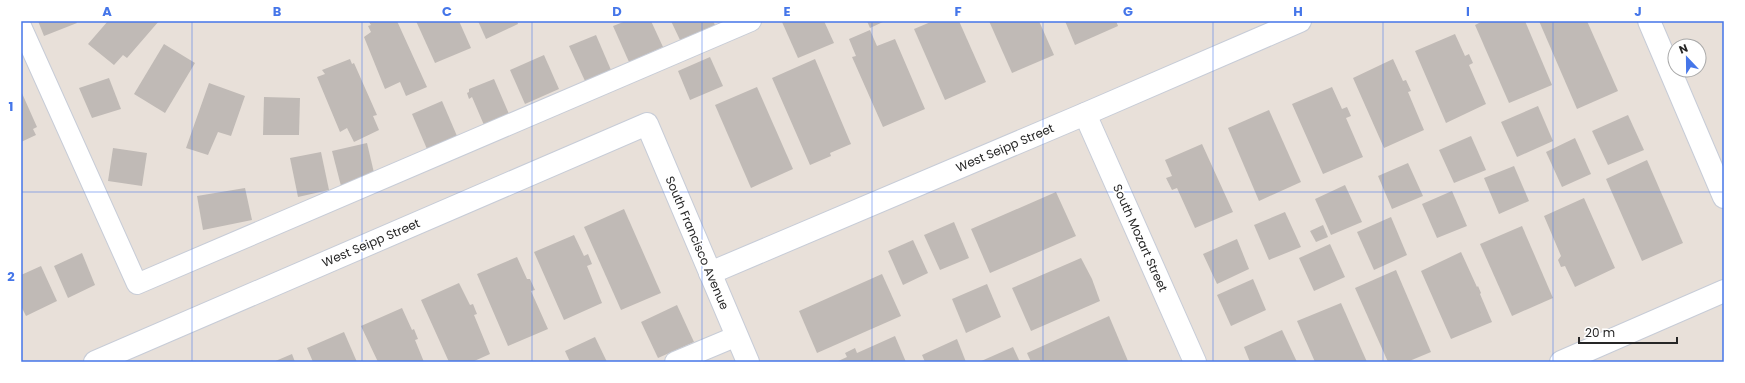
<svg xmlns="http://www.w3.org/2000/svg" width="1745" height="383" viewBox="0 0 1745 383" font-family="Poppins,sans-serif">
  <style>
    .building { fill: #c0bab6 }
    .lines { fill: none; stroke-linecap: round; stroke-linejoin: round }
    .service-casing { stroke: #c7ccd7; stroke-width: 22 }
    .minor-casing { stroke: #c7ccd7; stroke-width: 24 }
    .service { stroke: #fff; stroke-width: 20 }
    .minor { stroke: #fff; stroke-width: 22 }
    .grid { fill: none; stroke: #4576e9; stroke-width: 1; stroke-opacity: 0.55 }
    .labels { text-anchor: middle; stroke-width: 3.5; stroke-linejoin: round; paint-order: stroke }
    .street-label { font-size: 12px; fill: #262626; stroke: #fff }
    .neatline { fill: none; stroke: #4576e9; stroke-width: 1.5 }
    .grid-label { font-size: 13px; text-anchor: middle; font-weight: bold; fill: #4576e9 }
  </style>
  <rect width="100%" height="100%" fill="#e8e0d9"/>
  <g class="building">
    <polygon points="38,21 76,21 77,23 44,36"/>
    <polygon points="108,21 159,21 127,58 123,55 114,65 88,44"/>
    <polygon points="371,21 397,21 427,87 406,96 400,82 385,89 364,37 371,32 368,26 371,25 369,22"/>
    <polygon points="416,21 459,21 471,48 435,63"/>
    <polygon points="478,21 517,21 518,24 486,39"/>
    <polygon points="626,21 651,21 663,47 629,62 613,26"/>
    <polygon points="671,21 713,21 715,25 680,40"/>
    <polygon points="785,21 824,21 834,43 798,58 782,22"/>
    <polygon points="867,21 885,21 870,28"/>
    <polygon points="933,21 959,21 986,82 945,100 914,29"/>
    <polygon points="989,21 1039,21 1054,55 1012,73"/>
    <polygon points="1065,21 1116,21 1118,26 1075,45"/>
    <polygon points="1483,21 1525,21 1552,85 1509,103 1475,25"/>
    <polygon points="1539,21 1587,21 1618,91 1577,109"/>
    <polygon points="870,30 877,46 895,39 925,109 883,127 852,57 856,56 849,39"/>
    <polygon points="1455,34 1465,56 1469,54 1473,63 1469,65 1486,104 1446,123 1415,51"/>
    <polygon points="596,35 611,70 585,81 569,46"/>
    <polygon points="164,44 195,63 165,113 134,94"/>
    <polygon points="544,55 559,89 525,104 510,70"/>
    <polygon points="710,57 723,86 690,100 678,71"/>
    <polygon points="350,59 352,64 354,63 377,115 373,116 379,130 354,142 347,128 340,132 317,77 325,74 322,70"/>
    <polygon points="815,59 851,144 830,153 831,156 810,165 772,78"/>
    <polygon points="1393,59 1403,81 1406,80 1411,91 1408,92 1424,130 1384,148 1353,78"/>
    <polygon points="109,78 121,109 92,118 79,88"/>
    <polygon points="494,79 509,114 484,125 472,97 469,99 467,93 469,92 469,89"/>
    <polygon points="209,83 245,96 231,136 218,132 208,155 186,148"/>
    <polygon points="757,87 793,169 751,188 715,105"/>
    <polygon points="1332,87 1342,109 1347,107 1351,116 1346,118 1363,157 1323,174 1292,104"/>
    <polygon points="21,91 37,127 33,129 36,135 21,142"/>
    <polygon points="264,97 300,98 299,135 263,135"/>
    <polygon points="442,101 457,136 427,149 412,114"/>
    <polygon points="1538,106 1553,141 1517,157 1501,122"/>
    <polygon points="1269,110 1301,182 1259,201 1228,128"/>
    <polygon points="1628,115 1644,150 1608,165 1592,131"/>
    <polygon points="1471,136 1486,170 1454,183 1439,150"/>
    <polygon points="1575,138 1591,174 1562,187 1546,152"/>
    <polygon points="367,143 375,177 341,186 332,151"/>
    <polygon points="1202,144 1233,212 1195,228 1177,188 1172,190 1166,178 1172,176 1165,160"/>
    <polygon points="113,148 147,153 142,186 108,181"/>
    <polygon points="321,152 329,190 298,197 290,158"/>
    <polygon points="1647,160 1683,243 1642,261 1606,179"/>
    <polygon points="1408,163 1423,196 1392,209 1378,176"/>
    <polygon points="1514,166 1529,201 1499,214 1484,178"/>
    <polygon points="1345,185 1362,222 1331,235 1315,199"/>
    <polygon points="245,188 252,220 203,230 197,196"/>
    <polygon points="1452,191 1467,226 1437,238 1422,204"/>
    <polygon points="1056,192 1076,236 990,273 971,229"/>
    <polygon points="1584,198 1615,268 1575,287 1565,266 1561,267 1558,260 1561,256 1544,216"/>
    <polygon points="624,209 661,293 621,310 584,227"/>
    <polygon points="1285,212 1301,247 1269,260 1254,225"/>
    <polygon points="1391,217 1407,255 1374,270 1357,232"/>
    <polygon points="954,222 969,258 940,270 924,235"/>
    <polygon points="1323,225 1328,237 1316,242 1310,231"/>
    <polygon points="1522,226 1553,298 1512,316 1480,244"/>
    <polygon points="574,235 584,256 588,254 592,264 587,266 602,303 564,320 534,252"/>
    <polygon points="1237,239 1249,269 1217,284 1203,254"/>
    <polygon points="913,240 928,273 903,285 888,251"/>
    <polygon points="1330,244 1345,277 1314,291 1299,258"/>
    <polygon points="1461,252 1477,287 1478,286 1481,293 1480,294 1492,322 1451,339 1421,271"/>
    <polygon points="82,253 95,285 68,298 54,266"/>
    <polygon points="517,257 527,279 530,279 535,290 531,291 548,329 508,346 477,274"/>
    <polygon points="1081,258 1092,279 1100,301 1031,331 1012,288"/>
    <polygon points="41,266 57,301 26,316 21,306 21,275"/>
    <polygon points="1396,270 1431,352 1407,362 1388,362 1355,288"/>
    <polygon points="882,274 901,316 817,353 799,311"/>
    <polygon points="1253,279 1266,310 1231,326 1217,295"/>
    <polygon points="459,283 470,305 473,304 477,314 474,315 490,354 472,362 449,362 421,300"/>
    <polygon points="987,284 1001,317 966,333 952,299"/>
    <polygon points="1341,303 1367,362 1315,362 1297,321"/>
    <polygon points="677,305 694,342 658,358 641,322"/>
    <polygon points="402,308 412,330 414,329 418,339 415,340 424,362 378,362 361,326"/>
    <polygon points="1109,316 1128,361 1031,362 1027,353"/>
    <polygon points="1282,330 1297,362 1250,362 1244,347"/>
    <polygon points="344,332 357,362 313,362 307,348"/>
    <polygon points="895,336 906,362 836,362 847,357 845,353 855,348 857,353"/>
    <polygon points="595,337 607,362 570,362 565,351"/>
    <polygon points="957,339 966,362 925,362 922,355"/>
    <polygon points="1013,347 1020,362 979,362"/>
    <polygon points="292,354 295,362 273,362"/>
  </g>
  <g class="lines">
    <g class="service-casing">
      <g id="service">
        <polyline points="21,26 137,284 751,21"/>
        <polyline points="675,362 737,336"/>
      </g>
    </g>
    <g class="minor-casing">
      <g id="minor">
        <polyline points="1649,21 1724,197"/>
        <polyline points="1085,114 1195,362"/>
        <polyline points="710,273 1085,114 1300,21"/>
        <polyline points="95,362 647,124 748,362"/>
        <polyline points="1561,362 1724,291"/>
      </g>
    </g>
    <use href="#service" class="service"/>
    <use href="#minor" class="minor"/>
  </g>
  <path class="grid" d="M192,21V362M362,21V362M532,21V362M702,21V362M872,21V362M1043,21V362M1213,21V362M1383,21V362M1553,21V362M21,192H1724"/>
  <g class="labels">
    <g class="street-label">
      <text transform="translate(1005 148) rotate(-23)" y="4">West Seipp Street</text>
      <text transform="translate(1140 238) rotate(66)" y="4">South Mozart Street</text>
      <text transform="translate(371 243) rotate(-23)" y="4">West Seipp Street</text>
      <text transform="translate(697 243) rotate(67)" y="4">South Francisco Avenue</text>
    </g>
  </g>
  <rect width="1745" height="383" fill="none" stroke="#ffffff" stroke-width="44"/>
  <g transform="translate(1687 58) rotate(338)"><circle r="19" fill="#ffffff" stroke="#a8a8a8"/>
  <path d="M0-3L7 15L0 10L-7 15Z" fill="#4576e9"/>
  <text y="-6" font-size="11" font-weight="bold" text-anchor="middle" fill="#262626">N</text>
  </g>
  <path d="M1579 337v6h98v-6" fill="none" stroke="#262626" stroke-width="2"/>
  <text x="1585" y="337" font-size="12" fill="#262626" stroke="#ffffff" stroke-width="3" paint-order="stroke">20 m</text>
  <rect x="22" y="22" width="1701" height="339" class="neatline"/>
  <g class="grid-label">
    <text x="107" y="16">A</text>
    <text x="277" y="16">B</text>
    <text x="447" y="16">C</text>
    <text x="617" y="16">D</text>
    <text x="787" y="16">E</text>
    <text x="958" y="16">F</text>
    <text x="1128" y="16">G</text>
    <text x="1298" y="16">H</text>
    <text x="1468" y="16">I</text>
    <text x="1638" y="16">J</text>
    <text x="11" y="111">1</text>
    <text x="11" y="281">2</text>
  </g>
</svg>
